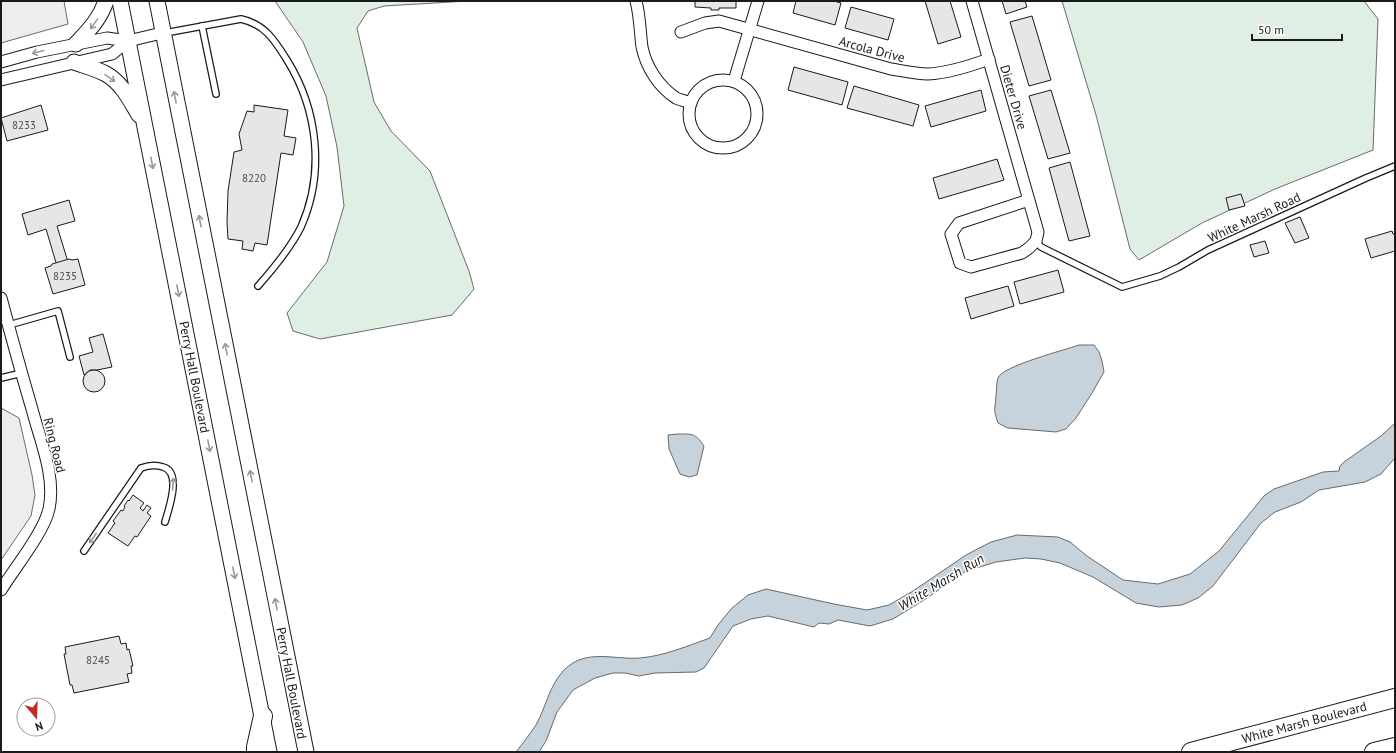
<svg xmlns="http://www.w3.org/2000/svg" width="1396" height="753" viewBox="0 0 1396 753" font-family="'PT Sans',sans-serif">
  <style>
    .green { fill: #e0efe3; stroke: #6a6a6a }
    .parking { fill: #ededed; stroke: #6a6a6a }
    .water { fill: #c6d2dc; stroke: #6a6a6a }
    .building { fill: #e6e6e6; stroke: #1a1a1a }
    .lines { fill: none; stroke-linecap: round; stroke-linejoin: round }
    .service-casing { stroke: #1a1a1a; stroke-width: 8 }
    .minor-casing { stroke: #1a1a1a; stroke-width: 13 }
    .secondary-casing { stroke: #1a1a1a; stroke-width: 17 }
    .trunk-casing { stroke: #1a1a1a; stroke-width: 20 }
    .service { stroke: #fff; stroke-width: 5.5 }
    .minor { stroke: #fff; stroke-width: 11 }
    .secondary { stroke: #fff; stroke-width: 15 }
    .trunk { stroke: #fff; stroke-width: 18 }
    .oneway { stroke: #989898 }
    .labels { text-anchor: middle; stroke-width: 3; stroke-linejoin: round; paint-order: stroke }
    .number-label { font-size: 11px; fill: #4d4d4d }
    .street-label { font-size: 13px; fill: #1a1a1a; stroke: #fff }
    .water-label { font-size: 14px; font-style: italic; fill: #1a1a1a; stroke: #fff }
  </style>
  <rect width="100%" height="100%" fill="#fff"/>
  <g class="green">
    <polygon points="275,1 468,1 384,6 368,11 357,28 374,102 391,131 430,171 469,271 474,289 452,315 320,339 293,331 287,313 327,262 344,206 337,147 326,96 303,42"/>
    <polygon points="1062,1 1364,1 1378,19 1373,150 1275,189 1202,223 1139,260 1130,249 1096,115"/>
  </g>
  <g class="parking">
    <polygon points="1,1 64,1 68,24 1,43"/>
    <polygon points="1,408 19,418 32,475 35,495 31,516 1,560"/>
  </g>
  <g class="water">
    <path d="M1079,345H1094L1099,352L1102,361L1104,372L1092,393L1076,418L1066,429L1056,432L1008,428L998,423C993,409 995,410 996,396C997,391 996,383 998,378C1002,366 1065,350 1079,345Z"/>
    <path d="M1395,423V458L1381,474L1365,482L1319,490L1301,502L1275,512L1261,523L1213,586L1198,598L1182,605L1159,607L1136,603L1093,577L1060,563L1041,559L1025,558L996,562L966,571L924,600L893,619L870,626L838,620L829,624L819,623L814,627L768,616L751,619L733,626L704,668L696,672L655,673L639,676L625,673H613L595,678L573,690L557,712L546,741L539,752H516C523,743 530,734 536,725C546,707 549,686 564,670C586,648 613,660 640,658C664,656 687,646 710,638L718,625L732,608L748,595L766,589L834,604L867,610L889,605L913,591L966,555L991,542L1017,535L1058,537L1070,542L1087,556L1123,580L1158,584L1190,574L1219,551L1264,496L1274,489L1323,472L1339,471L1340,466L1344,462L1381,436Z"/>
    <path d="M678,434C693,434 695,433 704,446L697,475L689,477L680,474L669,449L668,435Z"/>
  </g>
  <g class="building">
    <polygon points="695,1 736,1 736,8 719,8 719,10 711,10 711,8 695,7"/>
    <polygon points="796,1 834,1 841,3 835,25 793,13"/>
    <polygon points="925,1 950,1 961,37 938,44"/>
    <polygon points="1002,1 1025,1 1027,7 1006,14"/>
    <polygon points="851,7 894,19 888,40 845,28"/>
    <polygon points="1032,16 1051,80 1029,86 1010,22"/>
    <polygon points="794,67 848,82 842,105 788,90"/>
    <polygon points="854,86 919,105 913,126 847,108"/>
    <polygon points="981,90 986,111 931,127 925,106"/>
    <polygon points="1051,90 1070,153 1048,159 1029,96"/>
    <polygon points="41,105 48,130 7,141 1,118"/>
    <polygon points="254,105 288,110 284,136 296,138 293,155 281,153 267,245 255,243 253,251 242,249 243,241 228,239 227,222 228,191 234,152 242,150 239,134 247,111 254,112"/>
    <polygon points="997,159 1004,180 939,199 933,178"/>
    <polygon points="1070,162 1090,236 1069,241 1049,168"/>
    <polygon points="1241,194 1245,206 1229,210 1226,198"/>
    <polygon points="69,200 75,221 57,226 68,262 57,266 46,229 28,235 22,214"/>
    <polygon points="1300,217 1309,238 1295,243 1285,223"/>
    <polygon points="1392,231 1393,234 1395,234 1395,251 1371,258 1365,239"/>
    <polygon points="1265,241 1269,253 1254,257 1250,245"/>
    <polygon points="69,259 72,260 78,259 85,285 53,294 45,268 51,266 52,264"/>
    <polygon points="1058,270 1064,292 1020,304 1014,282"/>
    <polygon points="1008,286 1014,306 971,319 965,298"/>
    <polygon points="103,334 112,367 97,370 90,370 84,375 79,356 93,352 89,338"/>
    <circle cx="94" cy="381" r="11"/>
    <polygon points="133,495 144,503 140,508 143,511 147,505 151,508 147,513 151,516 137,537 135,536 128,546 108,533 115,523 113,521 121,510 123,511 125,507 124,506 128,500 129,501"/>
    <polygon points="119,636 121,644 126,643 127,650 129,649 133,666 131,666 132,673 127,674 129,682 74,693 72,685 70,685 64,654 66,654 65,647"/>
  </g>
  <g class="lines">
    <g class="service-casing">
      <g id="service">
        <polyline points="202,26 216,94"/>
        <path d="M165,33L241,19C265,24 275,41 287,60C318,110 325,173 301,227C290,249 274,268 258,286"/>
        <polyline points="1036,241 1041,247 1122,287 1160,276 1179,267 1208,250 1366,178 1395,166"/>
        <polyline points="9,325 58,311 70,357"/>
        <polyline points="1,378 22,373"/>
        <path d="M84,551L141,468C149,465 155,464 163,467C182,472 169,508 165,522"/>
      </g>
    </g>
    <g class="minor-casing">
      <g id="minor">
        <path d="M636,1C640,16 640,32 642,47C646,67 659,87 676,98C680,100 686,101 691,103"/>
        <polyline points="972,1 1038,232 1036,241 1029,248 1022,253 971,267 960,263 951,234 959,223 1029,200"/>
        <path d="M681,32L705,23L719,21L891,69C903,71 916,74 928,74C949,73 970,66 989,59"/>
        <polyline points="1,62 37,52 107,38 128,41 162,33"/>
        <polyline points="1,80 112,54 128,41"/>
        <circle cx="723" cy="114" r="34"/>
        <polyline points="734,81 758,1"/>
        <path d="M1,298C11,335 21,372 32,409C40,440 56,476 49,509C44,532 14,569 1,590"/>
      </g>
    </g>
    <g class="secondary-casing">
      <g id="secondary">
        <polyline points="120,1 269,752"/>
        <polyline points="157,1 306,752"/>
        <path d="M76,44C89,30 100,19 106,1"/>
        <path d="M74,62C85,66 97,69 106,74C122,83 130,100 139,115"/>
      </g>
    </g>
    <g class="trunk-casing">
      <g id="trunk">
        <polyline points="256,752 256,747 263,716"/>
        <polyline points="1191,752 1395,698"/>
        <polyline points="1374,752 1395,747"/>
      </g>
    </g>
    <use href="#service" class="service"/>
    <use href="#minor" class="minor"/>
    <use href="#secondary" class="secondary"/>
    <use href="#trunk" class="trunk"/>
  </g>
  <defs><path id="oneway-shaft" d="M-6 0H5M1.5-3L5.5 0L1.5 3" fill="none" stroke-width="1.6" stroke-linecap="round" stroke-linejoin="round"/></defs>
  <g class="oneway">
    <use href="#oneway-shaft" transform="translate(94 24) rotate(126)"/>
    <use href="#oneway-shaft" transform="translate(38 52) rotate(166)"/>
    <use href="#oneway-shaft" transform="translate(110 78) rotate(35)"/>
    <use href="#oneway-shaft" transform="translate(175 97) rotate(-101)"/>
    <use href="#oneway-shaft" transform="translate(152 163) rotate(79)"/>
    <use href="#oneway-shaft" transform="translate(200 221) rotate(-101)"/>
    <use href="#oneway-shaft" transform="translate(178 291) rotate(79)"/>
    <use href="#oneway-shaft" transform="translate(226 349) rotate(-101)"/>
    <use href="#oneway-shaft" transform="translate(209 446) rotate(79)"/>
    <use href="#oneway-shaft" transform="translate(251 476) rotate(-101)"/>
    <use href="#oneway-shaft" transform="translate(173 484) rotate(-86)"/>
    <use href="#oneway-shaft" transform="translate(93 538) rotate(125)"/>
    <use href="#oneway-shaft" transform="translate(234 573) rotate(79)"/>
    <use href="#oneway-shaft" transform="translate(276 604) rotate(-101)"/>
  </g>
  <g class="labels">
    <g class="number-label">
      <text x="24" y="129">8233</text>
      <text x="254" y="182">8220</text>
      <text x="65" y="280">8235</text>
      <text x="98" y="664">8245</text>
    </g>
    <g class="street-label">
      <text transform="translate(872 49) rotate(15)" y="5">Arcola Drive</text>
      <text transform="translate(1014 97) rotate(74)" y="5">Dieter Drive</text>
      <text transform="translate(1254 217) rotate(-25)" y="5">White Marsh Road</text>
      <text transform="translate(195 377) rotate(79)" y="5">Perry Hall Boulevard</text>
      <text transform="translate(55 445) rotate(76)" y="5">Ring Road</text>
      <text transform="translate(292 683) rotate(79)" y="5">Perry Hall Boulevard</text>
      <text transform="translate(1304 722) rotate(-15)" y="5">White Marsh Boulevard</text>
    </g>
    <g class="water-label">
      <text transform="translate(941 582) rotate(-31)" y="5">White Marsh Run</text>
    </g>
  </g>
  <rect width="1396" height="753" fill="none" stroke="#1a1a1a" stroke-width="4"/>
  <g transform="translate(36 717) rotate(161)"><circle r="19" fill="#ffffff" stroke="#a3a3a3"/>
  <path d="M0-3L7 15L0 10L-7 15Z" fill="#c62828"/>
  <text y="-6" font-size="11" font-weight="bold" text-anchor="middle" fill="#1a1a1a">N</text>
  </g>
  <path d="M1252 34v6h90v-6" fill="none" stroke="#1a1a1a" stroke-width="2"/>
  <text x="1258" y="34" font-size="12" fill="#1a1a1a" stroke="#ffffff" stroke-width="3" paint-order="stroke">50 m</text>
</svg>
